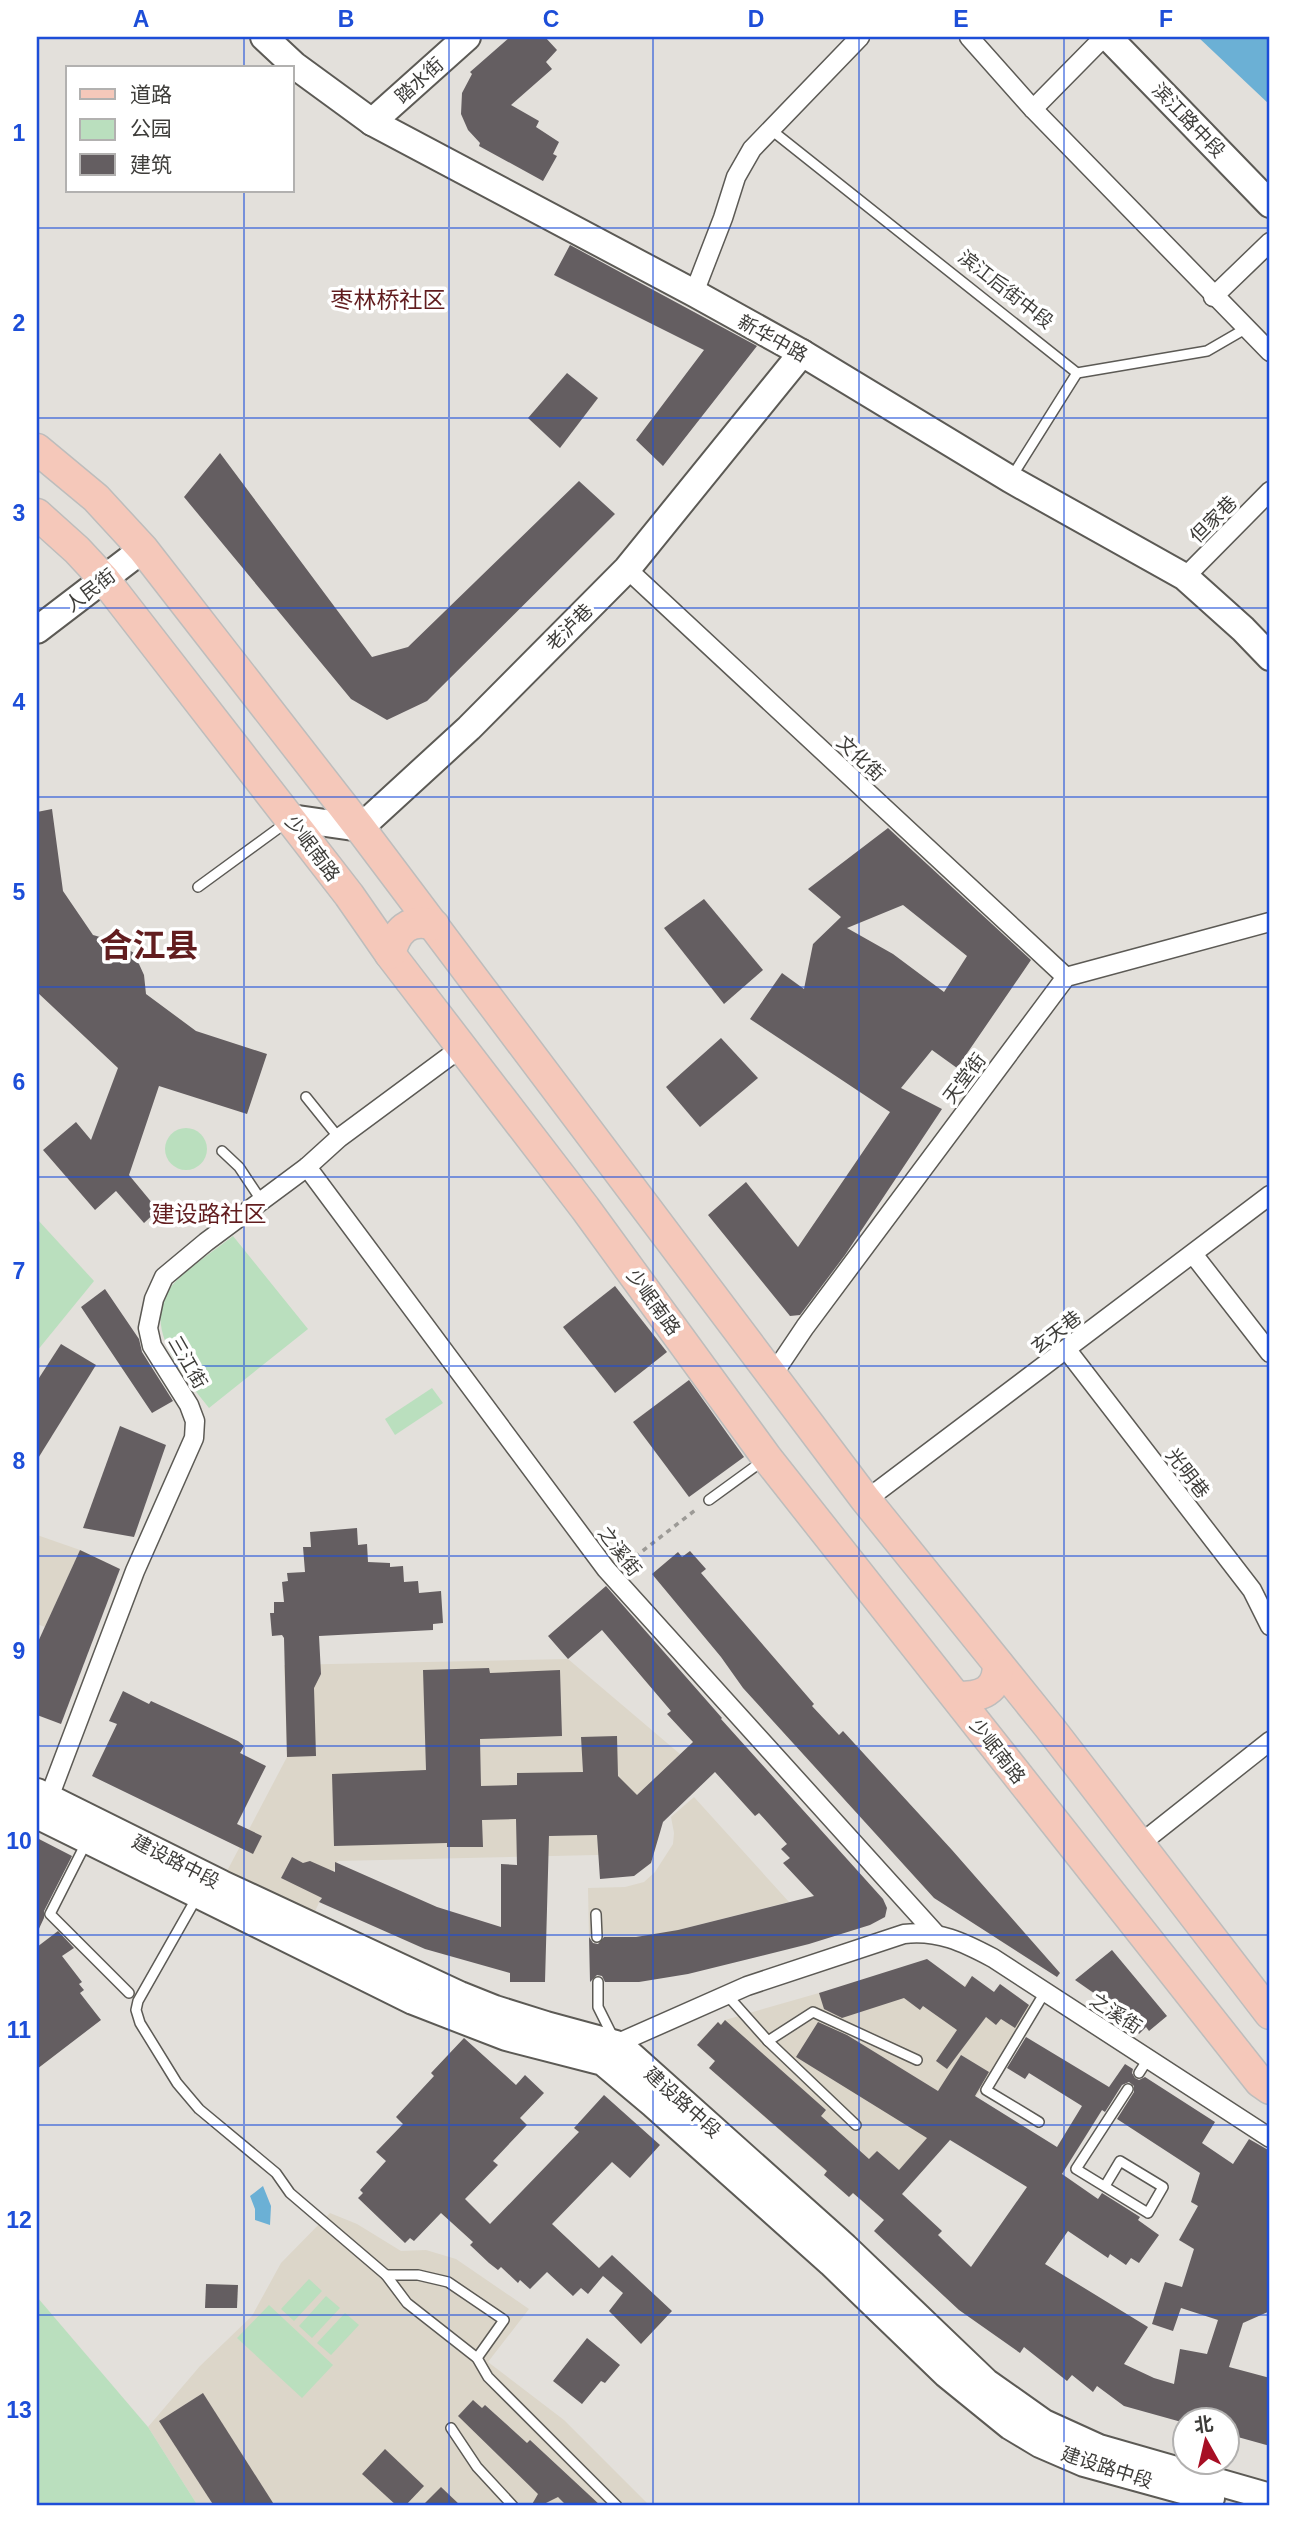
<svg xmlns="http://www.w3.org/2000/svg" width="1307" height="2543" viewBox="0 0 1307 2543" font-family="Helvetica,'Noto Sans SC',sans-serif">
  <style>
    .built { fill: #dcd6c9 }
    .green { fill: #badfbe }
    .water { fill: #6bb0d5 }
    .building { fill: #645e61; fill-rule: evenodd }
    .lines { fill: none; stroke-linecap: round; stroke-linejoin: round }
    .lane-casing { stroke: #5c5a55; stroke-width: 12 }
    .street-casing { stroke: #5c5a55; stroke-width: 21 }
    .secondary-casing { stroke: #5c5a55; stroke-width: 30 }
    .primary-casing { stroke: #bdbdbc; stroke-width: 33 }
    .path { stroke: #9c9a96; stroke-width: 3.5; stroke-dasharray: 5 5; stroke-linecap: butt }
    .lane { stroke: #fff; stroke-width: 9 }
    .street { stroke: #fff; stroke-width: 18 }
    .secondary { stroke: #fff; stroke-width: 26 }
    .primary { stroke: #f5c8ba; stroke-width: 30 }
    .grid { fill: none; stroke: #1d4ed8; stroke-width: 2; stroke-opacity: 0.55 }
    .labels { text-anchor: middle; stroke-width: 7; stroke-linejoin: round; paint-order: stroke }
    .street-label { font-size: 19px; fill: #3e3d3a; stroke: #fff }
    .quarter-label { font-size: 23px; fill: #621d1f; stroke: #fff }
    .town-label { font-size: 33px; font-weight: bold; fill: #621d1f; stroke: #fff }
    .neatline { fill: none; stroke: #1d4ed8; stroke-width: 2.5 }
    .grid-label { font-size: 23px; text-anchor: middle; font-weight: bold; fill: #1d4ed8 }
  </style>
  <rect width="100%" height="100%" fill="#e3e0db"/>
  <g class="built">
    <polygon points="37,1535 80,1550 45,1627 37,1624"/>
    <polygon points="568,1659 680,1754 637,1795 641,1854 338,1861 313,1916 226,1873 287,1757 284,1665"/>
    <polygon points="694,1797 789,1902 678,1930 636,1937 589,1937 588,1888 625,1887 644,1882 655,1872 673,1844 674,1833 671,1817"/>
    <polygon points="942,1970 964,1986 972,1976 994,1992 1000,1984 1033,2008 943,2148 880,2217 853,2193 849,2197 824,2175 826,2171 709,2068 715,2061 700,2048 699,2042 718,2022 721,2024 725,2020 819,1993"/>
    <polygon points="330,2213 357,2224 401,2251 426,2250 456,2259 529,2309 488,2362 564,2420 650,2506 198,2506 148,2427 200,2366 252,2316 281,2263"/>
  </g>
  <g class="green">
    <circle cx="186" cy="1149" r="21"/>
    <polygon points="37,1219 94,1281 37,1351"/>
    <path d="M233,1236L308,1329L209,1408C183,1374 135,1322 177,1280C194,1264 215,1250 233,1236Z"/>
    <polygon points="432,1388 443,1403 395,1435 385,1419"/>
    <polygon points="309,2279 322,2291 294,2321 281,2309"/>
    <polygon points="326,2296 340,2308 312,2338 299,2326"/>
    <polygon points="37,2297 148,2427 198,2506 37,2506"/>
    <polygon points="269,2305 333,2365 302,2398 237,2338"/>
    <polygon points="345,2313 359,2325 331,2355 317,2343"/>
  </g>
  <g class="water">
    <polygon points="1198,37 1270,37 1270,105"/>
    <polygon points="263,2186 271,2206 270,2225 255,2220 255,2209 250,2196"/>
  </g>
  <g class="building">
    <polygon points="510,37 545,37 557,50 546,62 552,69 511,105 539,121 536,127 559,142 553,154 557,156 543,181 479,146 480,143 468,130 461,114 462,93 472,74 470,72"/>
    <polygon points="570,245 757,346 663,466 636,440 704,350 554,275"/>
    <polygon points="567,373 598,398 560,448 528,418"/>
    <polygon points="220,453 372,657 408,647 579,481 615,514 427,701 387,720 351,699 184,497"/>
    <polygon points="52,809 63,891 93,935 114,941 134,953 144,975 146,994 196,1031 267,1054 247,1114 159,1086 129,1175 158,1210 144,1223 116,1191 95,1210 43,1150 76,1122 91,1140 118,1068 37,992 37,812"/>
    <path d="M888,828L1031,960L957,1068L932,1050L901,1088L942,1109L845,1255L800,1315L790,1316L708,1215L746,1182L798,1247L890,1112L750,1019L782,973L804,989L813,944L841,917L808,889ZM903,905L967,956L944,992L893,954L847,928Z"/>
    <polygon points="704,899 763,970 724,1004 664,928"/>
    <polygon points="721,1038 758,1078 700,1127 666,1087"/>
    <polygon points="615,1286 667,1352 615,1393 563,1327"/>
    <polygon points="105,1289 139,1339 142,1352 173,1401 152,1413 81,1307"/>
    <polygon points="61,1344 96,1365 37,1460 37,1381"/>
    <polygon points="689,1380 744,1457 689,1497 633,1422"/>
    <polygon points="120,1426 166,1445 134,1537 83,1528"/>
    <polygon points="357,1528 358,1545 367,1544 368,1562 390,1563 390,1567 403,1566 404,1582 418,1581 419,1593 441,1591 443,1623 433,1624 433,1630 319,1636 321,1674 314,1688 316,1756 287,1757 284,1638 282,1635 272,1636 270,1613 274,1613 274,1602 284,1602 282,1582 288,1581 287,1573 305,1572 303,1547 311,1547 310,1532"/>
    <polygon points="80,1550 120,1569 61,1724 37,1715 37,1644"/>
    <polygon points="690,1551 706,1569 701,1573 814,1704 812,1706 839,1735 843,1731 952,1850 1060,1973 1057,1977 934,1898 743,1688 721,1657 652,1574 678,1552 682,1557"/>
    <polygon points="606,1586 722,1718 721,1719 883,1899 887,1908 885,1917 870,1925 809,1944 688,1974 639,1982 605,1982 602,1976 597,1975 590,1982 589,1937 593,1943 598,1944 604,1937 636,1937 678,1930 814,1896 783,1863 790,1858 781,1849 787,1844 759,1813 755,1816 715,1772 663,1822 651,1863 634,1876 600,1879 597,1835 549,1836 545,1982 510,1982 510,1973 425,1949 319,1902 322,1898 281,1878 292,1857 303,1863 310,1861 335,1872 335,1862 437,1907 501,1927 501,1864 517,1865 516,1819 482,1820 483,1847 447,1847 447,1843 334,1846 332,1774 426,1770 423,1670 489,1668 490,1673 560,1670 562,1736 480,1739 481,1786 517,1785 517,1773 583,1772 581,1737 617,1736 618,1776 637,1795 693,1742 667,1714 671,1711 602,1630 568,1659 548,1636"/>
    <polygon points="123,1691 149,1704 151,1701 238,1741 244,1746 240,1753 266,1766 237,1824 262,1836 253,1854 92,1776 117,1724 109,1721"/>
    <polygon points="37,1838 72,1856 44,1911 44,1918 37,1933"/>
    <polygon points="58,1931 74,1948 62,1956 82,1982 79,1984 84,1990 80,1993 101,2020 37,2069 37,1947"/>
    <polygon points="1112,1950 1167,2016 1149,2031 1146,2027 1139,2034 1121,2012 1075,1980"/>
    <polygon points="927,1959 965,1987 972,1976 994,1992 1000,1984 1029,2005 1015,2028 1001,2019 996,2025 986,2017 947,2069 936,2061 957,2030 923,2006 920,2010 904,1998 842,2018 824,2009 819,1993"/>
    <path d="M725,2020L826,2110L821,2116L869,2159L877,2151L899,2170L927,2138L796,2057L818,2022L847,2035L938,2091L961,2055L989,2072L975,2096L1057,2147L1082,2106L1029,2073L1025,2079L1007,2068L1026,2037L1109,2087L1125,2064L1133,2069L1132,2073L1135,2078L1139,2080L1145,2077L1215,2122L1202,2143L1233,2164L1249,2139L1270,2151V2311L1243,2323L1229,2367L1270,2378V2446L1227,2434V2420H1185V2423L1124,2406L1097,2386L1093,2392L1072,2375L1067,2381L1024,2347L1020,2353L959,2310L874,2231L884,2220L853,2193L849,2197L824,2175L827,2171L709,2068L715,2061L697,2045L718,2022L721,2025ZM1129,2082L1134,2086V2092L1117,2119L1200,2173L1191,2202L1198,2206L1179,2240L1194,2249L1182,2287L1165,2282L1152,2324L1173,2331L1181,2308L1218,2320L1207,2354L1180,2349L1174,2384L1154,2378L1124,2364L1148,2327L1045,2264L1068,2231L1108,2258L1110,2254L1126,2265L1131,2258L1139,2263L1159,2235L1138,2220L1140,2217L1129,2210L1102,2193L1098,2199L1062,2174L1102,2110L1105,2112L1122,2085ZM950,2140L1027,2187L971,2267L938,2235L942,2231L902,2194Z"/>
    <polygon points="464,2038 516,2085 525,2075 544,2093 520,2118 527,2125 493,2161 498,2165 465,2199 490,2224 579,2132 574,2128 604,2095 660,2145 630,2178 612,2162 552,2224 599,2268 612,2255 672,2311 641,2344 609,2311 623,2293 603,2276 588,2294 581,2288 573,2296 547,2272 530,2289 520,2280 518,2283 501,2267 498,2270 489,2263 470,2245 473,2242 441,2213 414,2241 410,2238 405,2243 358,2198 363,2193 360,2190 386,2161 376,2152 403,2124 396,2117 434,2076 431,2073"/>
    <polygon points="206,2284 238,2285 237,2308 205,2308"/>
    <polygon points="587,2338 620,2365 605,2383 601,2381 582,2404 553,2381"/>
    <polygon points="203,2393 275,2506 214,2506 159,2421"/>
    <polygon points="473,2400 482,2408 485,2405 527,2443 530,2440 601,2506 567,2506 558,2497 540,2506 531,2506 538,2494 458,2416"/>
    <polygon points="385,2449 424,2486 405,2506 397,2506 362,2474"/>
    <polygon points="441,2487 461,2506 422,2506"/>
  </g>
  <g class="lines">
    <g class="lane-casing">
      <g id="lane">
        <polyline points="770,129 1077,373 1207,351 1245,329"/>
        <polyline points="1011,478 1077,373"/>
        <polyline points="198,887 287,822"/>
        <polyline points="306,1097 339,1138"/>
        <polyline points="222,1151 239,1167 261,1200"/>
        <polyline points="709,1500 764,1460"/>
        <polyline points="86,1843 50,1914 129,1993"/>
        <polyline points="197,1897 138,2001 136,2010 140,2023 177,2083 199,2109 276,2173 290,2193 386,2275 407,2303 477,2358 488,2377 617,2506"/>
        <polyline points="596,1914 597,1937"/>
        <polyline points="598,1982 598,2007 614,2039"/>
        <polyline points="727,1995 768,2041 813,2012 917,2060"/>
        <polyline points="768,2041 856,2125"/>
        <polyline points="1139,2073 1148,2059"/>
        <polyline points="1039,2122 986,2090 1045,1992"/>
        <polyline points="1105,2186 1120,2161 1163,2187 1148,2213 1076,2169 1128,2089"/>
        <polyline points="386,2275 418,2275 448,2282 504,2320 477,2358"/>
        <polyline points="451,2428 477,2467 513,2506"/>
      </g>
    </g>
    <g class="street-casing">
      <g id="street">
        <polyline points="969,37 1033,109 1270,352"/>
        <polyline points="1033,109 1104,37"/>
        <polyline points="694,293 723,218 736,177 752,149 860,37"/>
        <polyline points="1213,297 1270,242"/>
        <polyline points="627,569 1066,977"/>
        <polyline points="1185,577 1270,491"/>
        <polyline points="307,1167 606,1569 935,1933"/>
        <polyline points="1193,1254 1270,1353"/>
        <polyline points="1067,1350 1252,1590 1270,1626"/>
        <polyline points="772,1376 805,1327 1066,977 1270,922"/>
        <polyline points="866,1500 1270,1195"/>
        <polyline points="45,1808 135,1571 194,1438 195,1421 189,1405 152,1346 148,1328 154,1299 164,1277 206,1242 307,1167 339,1138 462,1047"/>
        <polyline points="1140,1844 1270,1741"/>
        <path d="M611,2051L616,2044L747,1986L904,1934C938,1930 963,1942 993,1958L1270,2138"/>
      </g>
    </g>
    <g class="secondary-casing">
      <g id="secondary">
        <polyline points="264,37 294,65 372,122 694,293 802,353 1010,479 1185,577 1243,629 1270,657"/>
        <polyline points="1108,37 1270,204"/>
        <polyline points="372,122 467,37"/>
        <polyline points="37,630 143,549"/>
        <polyline points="291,818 360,828 469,728 627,569 802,353"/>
        <polyline points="37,1792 222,1884 460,1995 495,2009 546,2025 616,2044 626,2051 845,2247 986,2382 1044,2423 1099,2448 1270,2497"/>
        <polyline points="37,1815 413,2001 506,2037 603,2062 653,2104 831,2263 946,2374 1010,2426 1040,2444 1084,2463 1211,2498"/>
      </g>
    </g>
    <g class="primary-casing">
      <g id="primary">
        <polyline points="37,449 96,498 143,549 360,828 866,1500 1050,1728 1270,2014"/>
        <polyline points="37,514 77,550 104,579 349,895 390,954 585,1208 767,1458 1260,2082 1270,2089"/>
        <path d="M390,954C396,931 409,917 434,925"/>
        <path d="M957,1697C981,1697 998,1692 998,1664"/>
      </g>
    </g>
    <polyline class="path" points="627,1563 698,1508"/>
    <use href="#lane" class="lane"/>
    <use href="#street" class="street"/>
    <use href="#secondary" class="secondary"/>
    <use href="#primary" class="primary"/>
  </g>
  <path class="grid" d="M244,37V68M449,37V2506M653,37V2506M859,37V2506M1064,37V2506M244,191V2506M37,228H1270M37,418H1270M37,608H1270M37,797H1270M37,987H1270M37,1177H1270M37,1366H1270M37,1556H1270M37,1746H1270M37,1935H1270M37,2125H1270M37,2315H1270"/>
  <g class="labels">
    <g class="street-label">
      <text transform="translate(419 80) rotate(-42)" y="7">踏水街</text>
      <text transform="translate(1189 120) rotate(46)" y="7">滨江路中段</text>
      <text transform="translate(1006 289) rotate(38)" y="7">滨江后街中段</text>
      <text transform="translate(773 338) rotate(29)" y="7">新华中路</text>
      <text transform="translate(1213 519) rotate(-45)" y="7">但家巷</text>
      <text transform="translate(90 590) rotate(-37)" y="7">人民街</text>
      <text transform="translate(569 627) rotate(-45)" y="7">老泸巷</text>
      <text transform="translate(861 758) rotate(43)" y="7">文化街</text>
      <text transform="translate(313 848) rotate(53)" y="7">少岷南路</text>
      <text transform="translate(964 1078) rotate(-53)" y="7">天堂街</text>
      <text transform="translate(654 1302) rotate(54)" y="7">少岷南路</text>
      <text transform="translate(1056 1332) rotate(-37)" y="7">玄天巷</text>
      <text transform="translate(188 1362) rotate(60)" y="7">三江街</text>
      <text transform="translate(1188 1473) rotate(52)" y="7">光明巷</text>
      <text transform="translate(620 1551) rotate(52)" y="7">之溪街</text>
      <text transform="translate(998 1751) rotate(52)" y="7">少岷南路</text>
      <text transform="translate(176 1861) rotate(27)" y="7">建设路中段</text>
      <text transform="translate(1116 2013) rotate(33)" y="7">之溪街</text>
      <text transform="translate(683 2102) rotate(42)" y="7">建设路中段</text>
      <text transform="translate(1107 2467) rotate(18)" y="7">建设路中段</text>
    </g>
    <g class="quarter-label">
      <text x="388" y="308">枣林桥社区</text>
      <text x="209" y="1222">建设路社区</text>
    </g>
    <g class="town-label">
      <text x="149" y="957">合江县</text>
    </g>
  </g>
  <rect width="1307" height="2543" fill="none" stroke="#ffffff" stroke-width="77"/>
  <rect x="66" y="66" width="228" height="126" fill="#ffffff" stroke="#b2b1b0" stroke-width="2"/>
  <rect x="80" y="89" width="35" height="10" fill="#f5c8ba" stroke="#b2b1b0" stroke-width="2"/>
  <text x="130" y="102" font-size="21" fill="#3e3d3a">道路</text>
  <rect x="80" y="119" width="35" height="21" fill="#badfbe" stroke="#b2b1b0" stroke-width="2"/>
  <text x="130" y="136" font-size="21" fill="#3e3d3a">公园</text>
  <rect x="80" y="154" width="35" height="21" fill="#645e61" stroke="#b2b1b0" stroke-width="2"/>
  <text x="130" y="172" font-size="21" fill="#3e3d3a">建筑</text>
  <g transform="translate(1206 2441) rotate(352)"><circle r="33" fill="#ffffff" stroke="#b2b1b0" stroke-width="2"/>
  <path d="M0-5L12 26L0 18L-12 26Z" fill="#a70f24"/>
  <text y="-10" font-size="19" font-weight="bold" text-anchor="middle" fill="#3e3d3a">北</text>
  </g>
  <rect x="38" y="38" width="1230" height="2466" class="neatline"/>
  <g class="grid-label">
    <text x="141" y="27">A</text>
    <text x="346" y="27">B</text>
    <text x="551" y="27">C</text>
    <text x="756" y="27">D</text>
    <text x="961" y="27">E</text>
    <text x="1166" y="27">F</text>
    <text x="19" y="141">1</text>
    <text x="19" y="331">2</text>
    <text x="19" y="521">3</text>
    <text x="19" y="710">4</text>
    <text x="19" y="900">5</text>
    <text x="19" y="1090">6</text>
    <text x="19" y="1279">7</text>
    <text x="19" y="1469">8</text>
    <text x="19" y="1659">9</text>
    <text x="19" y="1849">10</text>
    <text x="19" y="2038">11</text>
    <text x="19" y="2228">12</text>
    <text x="19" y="2418">13</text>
  </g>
</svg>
